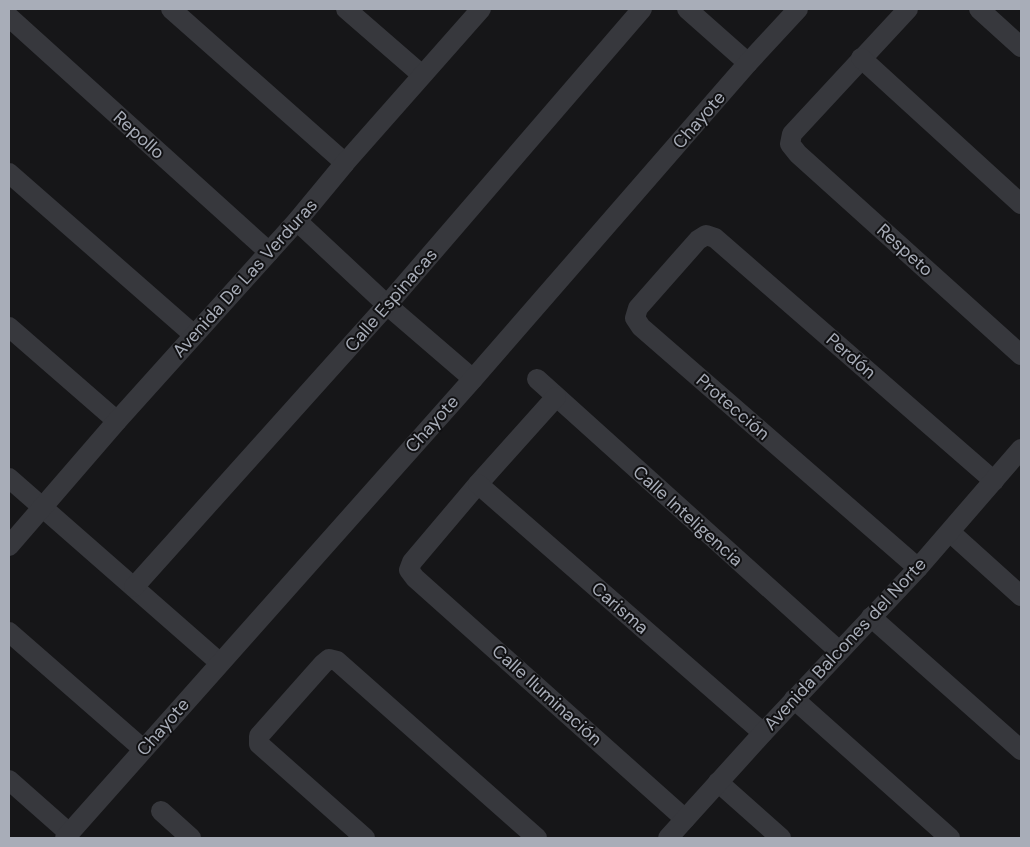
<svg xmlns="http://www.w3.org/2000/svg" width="1030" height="847" viewBox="0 0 1030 847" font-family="'DM Sans',sans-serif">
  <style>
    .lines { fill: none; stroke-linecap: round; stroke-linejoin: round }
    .street { stroke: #37383d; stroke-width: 20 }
    .labels { text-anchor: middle; stroke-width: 4; stroke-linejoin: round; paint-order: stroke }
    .street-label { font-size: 18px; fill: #a8adb8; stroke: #111113 }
  </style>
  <rect width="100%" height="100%" fill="#161618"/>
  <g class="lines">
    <g class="street">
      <polyline points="171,9 345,163"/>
      <polyline points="346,9 422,75"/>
      <polyline points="687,9 748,63"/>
      <polyline points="908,9 792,134 790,144 798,154 1021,355"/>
      <polyline points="979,9 1021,47"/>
      <polyline points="9,17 269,252"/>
      <polyline points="861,58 1021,204"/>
      <polyline points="9,173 194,335"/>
      <polyline points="297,221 387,305 473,379"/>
      <polyline points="9,327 117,421"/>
      <polyline points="537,379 839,651"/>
      <polyline points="556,397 478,484 412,562 409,570 415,578 685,819"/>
      <polyline points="9,478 219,662"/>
      <polyline points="478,484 763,733"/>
      <polyline points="950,532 1021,596"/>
      <polyline points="9,546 117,421 297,221 345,163 481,9"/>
      <polyline points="918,568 641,327 635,318 638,308 698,240 706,235 715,238 994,481"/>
      <polyline points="134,587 387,305 642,9"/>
      <polyline points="871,617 1021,750"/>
      <polyline points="9,632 143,749"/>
      <polyline points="794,699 950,838"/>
      <polyline points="9,780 69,833"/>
      <polyline points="718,782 781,838"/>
      <polyline points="161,811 191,838"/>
      <polyline points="65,838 473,379 748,63 798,9"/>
      <polyline points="365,838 259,744 259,736 323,664 329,659 337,661 537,838"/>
      <polyline points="668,838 763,733 918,568 1021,449"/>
    </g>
  </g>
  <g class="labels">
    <g class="street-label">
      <text transform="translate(699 120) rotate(-49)" y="6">Chayote</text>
      <text transform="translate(139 135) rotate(42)" y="6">Repollo</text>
      <text transform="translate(905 250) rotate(42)" y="6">Respeto</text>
      <text transform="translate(245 278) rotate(-48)" y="6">Avenida De Las Verduras</text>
      <text transform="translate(391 300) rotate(-49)" y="6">Calle Espinacas</text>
      <text transform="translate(851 356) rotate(41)" y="6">Perdón</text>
      <text transform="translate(733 407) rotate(41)" y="6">Protección</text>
      <text transform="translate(432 424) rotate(-48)" y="6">Chayote</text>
      <text transform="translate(688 516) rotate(42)" y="6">Calle Inteligencia</text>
      <text transform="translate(620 608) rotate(41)" y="6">Carisma</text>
      <text transform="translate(845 644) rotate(-47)" y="6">Avenida Balcones del Norte</text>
      <text transform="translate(547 695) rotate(42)" y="6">Calle Iluminación</text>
      <text transform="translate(163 727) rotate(-49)" y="6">Chayote</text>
    </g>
  </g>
  <rect width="1030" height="847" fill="none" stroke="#a8adb8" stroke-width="20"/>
</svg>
